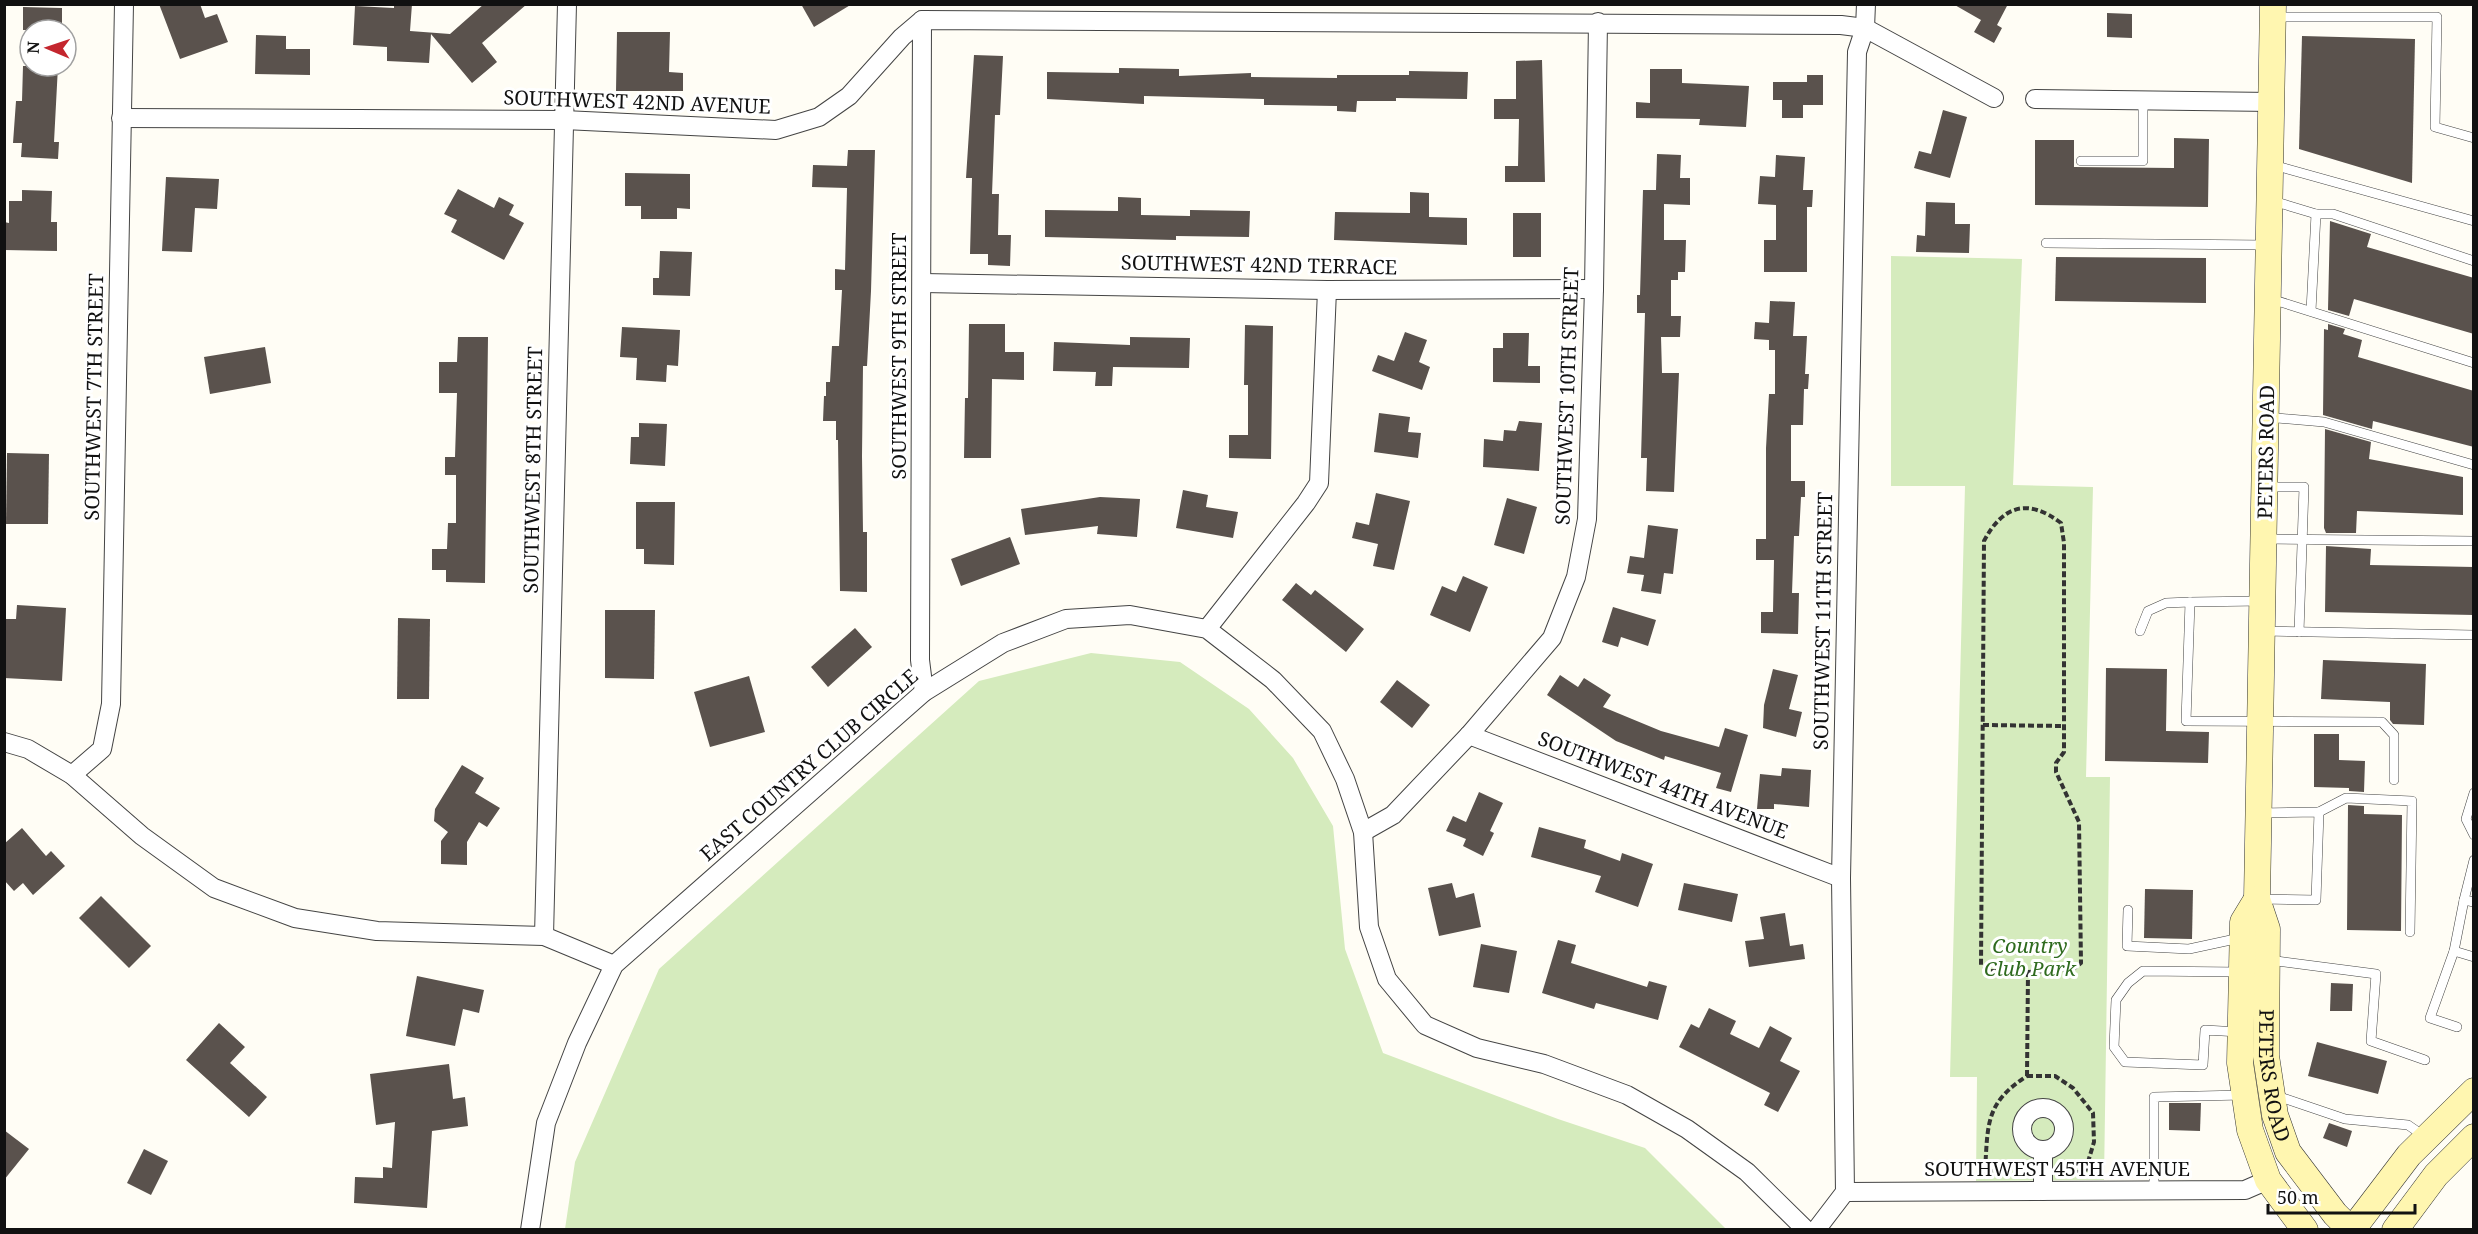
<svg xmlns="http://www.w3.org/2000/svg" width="2478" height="1234" viewBox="0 0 2478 1234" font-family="'Noto Serif',serif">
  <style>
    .green { fill: #d5ebbd }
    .building { fill: #5a524d }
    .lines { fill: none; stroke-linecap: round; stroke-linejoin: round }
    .lane-casing { stroke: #444; stroke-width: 10 }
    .street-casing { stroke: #444; stroke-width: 20 }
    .secondary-casing { stroke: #333; stroke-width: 27 }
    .path { stroke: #333; stroke-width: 4; stroke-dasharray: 6 3; stroke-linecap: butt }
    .lane { stroke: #fff; stroke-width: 9 }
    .street { stroke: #fff; stroke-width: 18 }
    .secondary { stroke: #fff6b0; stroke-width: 26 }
    .labels { text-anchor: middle; stroke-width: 6; stroke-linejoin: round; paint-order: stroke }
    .street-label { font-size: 20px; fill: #111; stroke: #fff }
    .park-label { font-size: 20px; font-style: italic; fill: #2f6b1f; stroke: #fff }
  </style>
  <rect width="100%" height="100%" fill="#fffdf5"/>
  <g class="green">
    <polygon points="1891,256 2022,259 2013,485 2093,487 2086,777 2110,777 2104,1180 1976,1181 1977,1077 1950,1077 1965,486 1891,486"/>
    <polygon points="1091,653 1180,662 1249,709 1293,758 1333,826 1345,949 1383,1053 1558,1119 1645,1148 1726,1229 565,1229 575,1162 659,969 979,681"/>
  </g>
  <g class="building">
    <polygon points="159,4 200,4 205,18 217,14 228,42 180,59"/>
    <polygon points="394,4 412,4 410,31 450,34 484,4 527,4 482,43 497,62 472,83 431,34 429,63 387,61 387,47 353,45 355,6 394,8"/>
    <polygon points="801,4 852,4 814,27"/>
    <polygon points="1953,4 2008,4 1997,25 2002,28 1994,43 1974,32 1981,20"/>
    <polygon points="23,7 62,8 62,30 23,30"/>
    <polygon points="2107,13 2132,14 2132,38 2107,37"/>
    <polygon points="617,32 670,32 669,72 683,73 683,91 616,91"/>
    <polygon points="256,35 286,36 286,49 310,49 310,75 255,74"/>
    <polygon points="2302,36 2415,39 2412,183 2299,149"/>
    <polygon points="974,55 1003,56 1000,115 995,115 992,194 999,194 998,235 1011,235 1010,266 988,265 988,254 970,254 972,178 966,178"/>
    <polygon points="1542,60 1545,182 1505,182 1505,166 1518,166 1519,119 1494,119 1494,99 1516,99 1516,61"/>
    <polygon points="23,66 58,66 54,142 59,142 58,159 21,157 22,143 13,143 16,101 22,101"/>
    <polygon points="1119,68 1179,69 1179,76 1251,73 1251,77 1337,78 1337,75 1409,75 1409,71 1468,72 1467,99 1396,98 1396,101 1357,101 1356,112 1337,111 1337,106 1264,105 1264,99 1144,96 1144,104 1047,99 1047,72 1119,73"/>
    <polygon points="1650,69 1682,69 1682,83 1749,86 1746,127 1699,125 1700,119 1636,118 1636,102 1650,103"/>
    <polygon points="1807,75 1823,75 1823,105 1803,105 1803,118 1782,118 1782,100 1773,100 1773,82 1807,82"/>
    <polygon points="1943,110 1967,117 1950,178 1914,168 1919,151 1931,154"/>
    <polygon points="2174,138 2209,139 2208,207 2035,205 2035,140 2074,140 2074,167 2174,168"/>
    <polygon points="848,150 875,150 871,291 867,366 863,366 862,456 863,532 867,532 867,592 840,591 838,440 836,440 836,421 823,421 824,396 826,396 826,382 830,382 832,346 839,346 842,290 835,290 835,269 845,270 847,188 812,187 813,165 847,166"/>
    <polygon points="1657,154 1681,155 1680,178 1690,178 1690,205 1664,204 1664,240 1686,240 1685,272 1678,272 1678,280 1671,280 1671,316 1681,316 1680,337 1661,337 1662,373 1679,373 1674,492 1646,491 1647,458 1641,458 1645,313 1637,313 1637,295 1640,295 1643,190 1656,190"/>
    <polygon points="1776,155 1805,157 1803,190 1813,190 1812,207 1807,207 1807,272 1764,272 1764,240 1776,240 1776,205 1758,204 1760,176 1775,177"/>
    <polygon points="625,173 690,174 690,209 677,208 677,219 641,219 641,206 625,206"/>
    <polygon points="166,177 219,179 217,209 195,208 192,252 162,251"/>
    <polygon points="458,189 494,208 499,197 514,205 509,215 524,223 504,260 451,232 457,220 444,214"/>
    <polygon points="22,190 52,191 51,222 57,222 57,251 4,250 4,222 9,223 9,201 22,201"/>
    <polygon points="1410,192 1429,193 1429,217 1467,218 1467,245 1334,240 1335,212 1410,213"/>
    <polygon points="1118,197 1141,198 1141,215 1190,216 1190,210 1250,211 1249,237 1176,236 1176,240 1045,237 1045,210 1118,211"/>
    <polygon points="1926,202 1955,203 1955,224 1970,224 1969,253 1916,252 1917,235 1925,236"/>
    <rect x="1513" y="213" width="28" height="44"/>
    <polygon points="2330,221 2371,234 2367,247 2474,278 2474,334 2354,299 2349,316 2328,310"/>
    <polygon points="660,251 692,252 690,296 653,295 653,278 659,278"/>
    <polygon points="2056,257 2206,258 2206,303 2055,301"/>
    <polygon points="1770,301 1795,302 1793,336 1807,336 1805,374 1809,374 1808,389 1804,389 1803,425 1791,425 1791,481 1805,481 1805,497 1801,497 1799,536 1794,536 1792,593 1799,593 1798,634 1761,633 1761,612 1773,612 1774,560 1756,560 1756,539 1766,539 1766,448 1769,394 1775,394 1775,350 1769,350 1769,340 1754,339 1755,322 1769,323"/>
    <polygon points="969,324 1005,324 1005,352 1024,352 1024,380 992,379 991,458 964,458 965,398 968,398"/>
    <polygon points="2328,324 2345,329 2343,334 2362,340 2358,357 2474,391 2474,447 2373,421 2372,429 2323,415 2324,329 2328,330"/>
    <polygon points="1245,325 1273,326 1271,459 1229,458 1229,435 1248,435 1248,385 1244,385"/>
    <polygon points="622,327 680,330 678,366 667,365 666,382 636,380 637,358 620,357"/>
    <polygon points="1405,332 1427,340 1419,362 1430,367 1422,390 1372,371 1378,355 1394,361"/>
    <polygon points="1503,333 1529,333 1528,366 1540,366 1540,383 1493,382 1493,348 1503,348"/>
    <polygon points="458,337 488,337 485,583 446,582 446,570 432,570 432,549 447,549 448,523 456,523 456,475 445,475 445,457 455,457 457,393 439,393 439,362 457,362"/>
    <polygon points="1130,337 1190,338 1189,368 1113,367 1112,386 1095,386 1096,372 1053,371 1054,342 1130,345"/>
    <polygon points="265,347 271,383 210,394 204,357"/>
    <polygon points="1379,413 1410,417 1408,432 1421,433 1418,458 1374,452"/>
    <polygon points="1519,421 1542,423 1539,471 1483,467 1484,439 1503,441 1504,430 1516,431"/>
    <polygon points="639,423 667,424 665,466 630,464 631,437 639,437"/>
    <polygon points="2325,429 2371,442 2369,459 2463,477 2463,515 2357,511 2356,533 2326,533 2324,528"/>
    <polygon points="7,453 49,454 48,524 6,524"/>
    <polygon points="1183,490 1208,495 1206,507 1238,512 1233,538 1176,528"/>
    <polygon points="1376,493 1410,501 1394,570 1373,566 1378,544 1352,538 1356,522 1369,525"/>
    <polygon points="1100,497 1140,499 1137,537 1097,534 1098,526 1025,535 1021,509"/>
    <polygon points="1507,498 1537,507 1524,554 1494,545"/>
    <polygon points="636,502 675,502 674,565 644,564 644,549 636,549"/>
    <polygon points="1648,525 1678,529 1673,574 1664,573 1661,594 1641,591 1644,575 1627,573 1630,556 1644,558"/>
    <polygon points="1010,537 1020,564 961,586 951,559"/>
    <polygon points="2326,546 2371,549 2370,565 2474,567 2474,615 2325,612"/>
    <polygon points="1463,576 1488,587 1470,632 1430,615 1442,586 1456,592"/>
    <polygon points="1296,583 1311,595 1315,590 1364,629 1346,652 1282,600"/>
    <polygon points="17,605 66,608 62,681 4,678 4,619 16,619"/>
    <polygon points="1613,607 1656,620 1648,646 1621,637 1618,647 1602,642"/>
    <polygon points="605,610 655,610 654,679 605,678"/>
    <polygon points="398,618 430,619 429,699 397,699"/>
    <polygon points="855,628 872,647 828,687 811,667"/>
    <polygon points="2323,660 2426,664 2424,725 2393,724 2390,720 2390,702 2321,699"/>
    <polygon points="2106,668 2167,669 2166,731 2209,732 2208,763 2105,761"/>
    <polygon points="1773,669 1798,675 1789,709 1802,712 1796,737 1763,728 1764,705"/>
    <polygon points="1560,675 1578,687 1584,678 1611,695 1603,707 1661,731 1719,747 1725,728 1748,735 1731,792 1716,788 1721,773 1665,756 1664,760 1616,741 1547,695"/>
    <polygon points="749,676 765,732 710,747 694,692"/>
    <polygon points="1397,680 1430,705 1412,728 1380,702"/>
    <polygon points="2314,734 2339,734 2339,760 2365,761 2364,792 2349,791 2349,788 2314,787"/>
    <polygon points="462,765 484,778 475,793 500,808 487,827 479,822 467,842 467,865 441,864 441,841 448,832 434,821 435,809"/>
    <polygon points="1782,768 1811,770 1809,807 1774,804 1774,809 1757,809 1760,774 1781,776"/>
    <polygon points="1479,792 1503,803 1490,831 1494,833 1483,856 1463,846 1466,839 1446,831 1453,816 1466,822"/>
    <polygon points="2348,805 2364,806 2364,814 2402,815 2401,931 2347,930"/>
    <polygon points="1539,827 1586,840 1584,848 1620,861 1622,853 1653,864 1638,907 1595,892 1601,876 1531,857"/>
    <polygon points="22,828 46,856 51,851 65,866 33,895 23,883 14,891 4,880 4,844"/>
    <polygon points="1452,883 1456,898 1474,893 1481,927 1439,936 1428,888"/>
    <polygon points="1684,883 1738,894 1732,922 1678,910"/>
    <polygon points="2145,889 2193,890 2192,939 2144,938"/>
    <polygon points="101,896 151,946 129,968 79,918"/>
    <polygon points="1785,913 1790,946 1803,944 1805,959 1749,967 1745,941 1764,939 1760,917"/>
    <polygon points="1558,940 1576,945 1571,963 1647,987 1649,981 1667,986 1658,1020 1596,1003 1594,1009 1542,993"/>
    <polygon points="1481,944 1517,951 1509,993 1473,987"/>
    <polygon points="417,976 484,990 479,1013 463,1009 455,1046 406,1036"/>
    <polygon points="2331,983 2353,984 2352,1011 2330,1011"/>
    <polygon points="1709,1008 1736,1021 1730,1034 1759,1048 1770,1026 1792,1038 1780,1061 1800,1071 1778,1112 1764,1105 1770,1093 1679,1047 1691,1024 1699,1028"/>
    <polygon points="219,1023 245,1047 230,1063 267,1097 249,1117 186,1060"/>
    <polygon points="2317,1042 2387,1061 2378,1094 2308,1076"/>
    <polygon points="449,1064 453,1099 465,1097 468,1126 432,1131 427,1208 354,1203 355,1177 383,1178 383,1167 392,1168 395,1122 376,1125 370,1074"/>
    <polygon points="2169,1103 2201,1103 2200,1131 2169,1130"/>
    <polygon points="2329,1123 2352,1131 2347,1147 2323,1138"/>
    <polygon points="4,1130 29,1149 4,1180"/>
    <polygon points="144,1149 168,1161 151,1195 127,1183"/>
  </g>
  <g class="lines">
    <g class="lane-casing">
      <g id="lane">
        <polyline points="2274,17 2437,17 2435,127 2474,138"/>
        <polyline points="2081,161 2143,161 2143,100"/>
        <polyline points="2273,165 2474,221"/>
        <polyline points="2273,201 2316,214 2333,214 2474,261"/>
        <polyline points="2046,243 2267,245"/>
        <polyline points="2271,299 2474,363"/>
        <polyline points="2311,311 2316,214"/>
        <polyline points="2266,417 2324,422 2474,465"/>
        <polyline points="2267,487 2304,487 2299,632"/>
        <polyline points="2266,539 2474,541"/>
        <polyline points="2190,602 2260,601"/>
        <polyline points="2140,631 2148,611 2166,603 2190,602 2186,721 2382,722 2394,735 2394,780"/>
        <polyline points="2265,631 2474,635"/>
        <polyline points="2474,793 2466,819 2474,835"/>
        <polyline points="2319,812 2346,798 2412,801 2410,932"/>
        <polyline points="2474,860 2464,900 2474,902"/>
        <polyline points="2260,899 2316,900 2319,812 2260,813"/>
        <polyline points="2464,900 2454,951 2474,957"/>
        <polyline points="2128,910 2127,946 2189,949 2240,938"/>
        <polyline points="2454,951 2430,1018 2457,1027"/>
        <polyline points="2269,960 2376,974 2371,1041 2425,1060"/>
        <polyline points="2239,1032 2205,1030 2203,1065 2125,1062 2114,1047 2116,1000 2128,983 2143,971 2240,972"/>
        <polyline points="2274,1095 2345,1119 2408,1125 2424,1136"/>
        <polyline points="2154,1191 2154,1097 2243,1095"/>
      </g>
    </g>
    <g class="street-casing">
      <g id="street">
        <polyline points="922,20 920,660 924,692"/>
        <polyline points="2035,99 2272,102"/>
        <polyline points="121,118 564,120 776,130 819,117 849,96 902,37 922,20 1841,25 1865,28 1994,98"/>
        <polyline points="923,283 1327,290 1594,289"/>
        <polyline points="1207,629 1306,503 1319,483 1327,290"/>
        <polyline points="1469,735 1841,878"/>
        <polyline points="4,742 28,749 72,775 142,836 214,888 295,918 377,931 544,936 614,965"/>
        <polyline points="72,775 102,749 111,704 124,4"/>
        <polyline points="1363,832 1393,815 1469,735 1552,638 1576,577 1587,519 1594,289 1598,22"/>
        <polyline points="544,936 567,4"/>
        <circle cx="2043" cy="1129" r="21"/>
        <polyline points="2043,1191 2043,1151"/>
        <polyline points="1845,1192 2245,1190 2268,1180"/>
        <polyline points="530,1230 546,1123 577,1043 614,965 924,692 1003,643 1066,619 1130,615 1207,629 1273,680 1322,731 1345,779 1363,832 1369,927 1387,979 1425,1025 1477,1048 1544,1064 1627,1095 1687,1129 1747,1172 1806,1230"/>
        <polyline points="1816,1230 1845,1192 1841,878 1857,52 1865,28 1866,4"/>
      </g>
    </g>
    <g class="secondary-casing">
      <g id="secondary">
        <path id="s1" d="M2273,4L2257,899L2267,929L2266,1056L2275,1115L2288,1152L2335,1214L2351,1230"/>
        <polyline points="2257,899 2243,922 2240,1063 2250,1130 2268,1180 2305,1230"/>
        <polyline points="2352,1230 2409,1155 2474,1091"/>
        <polyline points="2395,1230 2436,1175 2474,1137"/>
      </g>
    </g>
    <g class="path">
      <polyline points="1983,725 2064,726"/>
      <path d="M2027,1076L2028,972L1990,971L1981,965L1984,541C2003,505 2028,498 2061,523L2064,543V752L2056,763V772L2079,822L2081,963L2072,970L2028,972"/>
      <path d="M2027,1076H2055L2073,1088L2093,1113L2094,1142L2085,1172L1985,1171C1988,1124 1985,1103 2027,1076Z"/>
    </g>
    <use href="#lane" class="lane"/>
    <use href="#street" class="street"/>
    <use href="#secondary" class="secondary"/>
  </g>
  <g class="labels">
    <g class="street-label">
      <text transform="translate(637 102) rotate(2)" y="7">SOUTHWEST 42ND AVENUE</text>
      <text transform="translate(1259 265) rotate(1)" y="7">SOUTHWEST 42ND TERRACE</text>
      <text transform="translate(899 356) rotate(-90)" y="7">SOUTHWEST 9TH STREET</text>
      <text transform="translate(1567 396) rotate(-88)" y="7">SOUTHWEST 10TH STREET</text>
      <text transform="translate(94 397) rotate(-89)" y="7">SOUTHWEST 7TH STREET</text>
      <text transform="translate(2266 452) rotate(-89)" y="7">PETERS ROAD</text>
      <text transform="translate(533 470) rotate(-89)" y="7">SOUTHWEST 8TH STREET</text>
      <text transform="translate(1823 621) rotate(-89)" y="7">SOUTHWEST 11TH STREET</text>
      <text transform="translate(809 765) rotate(-41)" y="7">EAST COUNTRY CLUB CIRCLE</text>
      <text transform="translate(1663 785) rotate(21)" y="7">SOUTHWEST 44TH AVENUE</text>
      <text dy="7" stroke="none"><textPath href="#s1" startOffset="1074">PETERS ROAD</textPath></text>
      <text x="2057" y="1176">SOUTHWEST 45TH AVENUE</text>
    </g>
    <g class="park-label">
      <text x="2030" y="953">Country<tspan x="2030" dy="23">Club Park</tspan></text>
    </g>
  </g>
  <rect width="2478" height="1234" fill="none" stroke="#111111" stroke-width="12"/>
  <g transform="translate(48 48) rotate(272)"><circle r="28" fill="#ffffff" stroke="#a0a0a0" stroke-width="1.5"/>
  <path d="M0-4.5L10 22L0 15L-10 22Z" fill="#c4262e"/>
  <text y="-9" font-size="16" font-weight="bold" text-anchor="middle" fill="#111111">N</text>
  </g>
  <path d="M2268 1204v9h147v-9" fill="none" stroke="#111111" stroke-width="3"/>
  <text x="2277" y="1204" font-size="18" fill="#111111" stroke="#ffffff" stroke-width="4.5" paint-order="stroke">50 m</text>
</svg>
